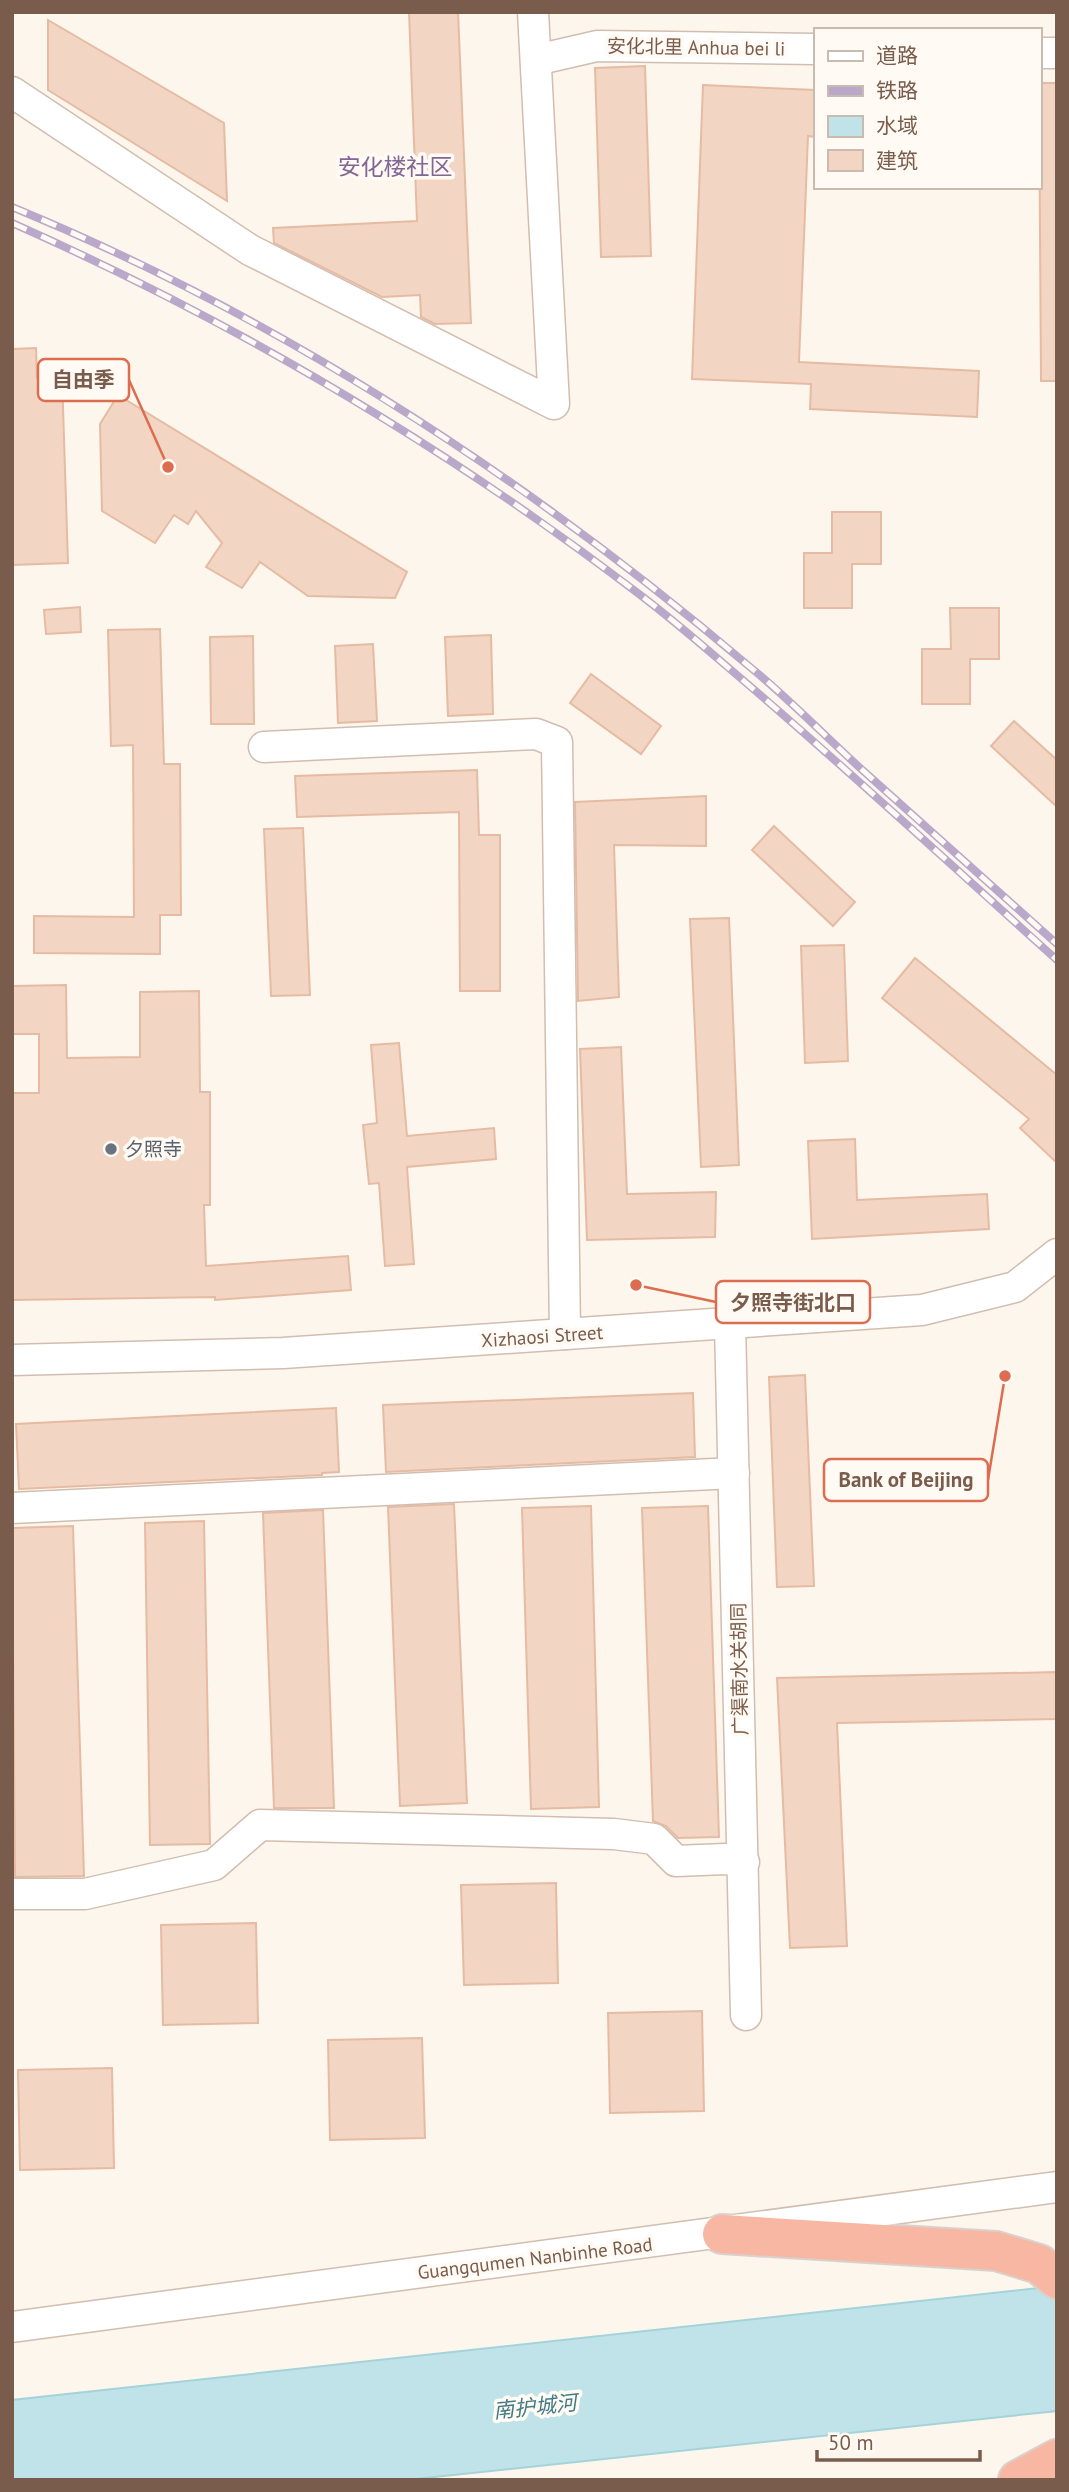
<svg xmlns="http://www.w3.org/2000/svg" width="1069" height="2492" viewBox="0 0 1069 2492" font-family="'PT Sans','Noto Sans SC',sans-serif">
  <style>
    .water { fill: #bfe3e8; stroke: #a5d3da; stroke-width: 2 }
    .building { fill: #f3d5c3; stroke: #e6bba3; stroke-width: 2 }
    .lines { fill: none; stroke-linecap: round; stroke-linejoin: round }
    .minor-casing { stroke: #d1beb0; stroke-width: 33 }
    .highway-casing { stroke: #dad1cd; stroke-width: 42 }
    .minor { stroke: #fff; stroke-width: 30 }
    .highway { stroke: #f7b7a3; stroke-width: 38 }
    .rail-casing { stroke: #b9a8c9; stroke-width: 8 }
    .rail { stroke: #fffaf3; stroke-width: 5; stroke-dasharray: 16; stroke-linecap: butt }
    .worship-dot { fill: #6b7280; stroke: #fffaf3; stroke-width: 2.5 }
    .labels { text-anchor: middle; stroke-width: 7; stroke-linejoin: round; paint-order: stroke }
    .street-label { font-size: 19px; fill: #7a5c4d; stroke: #fffaf3 }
    .worship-label { font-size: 19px; fill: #5b616d; stroke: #fffaf3; text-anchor: start }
    .water-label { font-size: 21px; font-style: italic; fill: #437c86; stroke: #fffaf3 }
    .quarter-label { font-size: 23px; fill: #846695; stroke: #fffaf3 }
    .leader { fill: none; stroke: #dc6d51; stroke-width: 2.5 }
    .callout-dot { fill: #dc6d51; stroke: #fffaf3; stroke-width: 2.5 }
    .callout { fill: #fffaf3; stroke: #dc6d51; stroke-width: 2.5 }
    .callout-label { font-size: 21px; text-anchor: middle; font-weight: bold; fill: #7a5c4d }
  </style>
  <rect width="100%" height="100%" fill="#fdf6ec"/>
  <polygon class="water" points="1057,2286 1057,2411 406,2480 12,2480 12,2400"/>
  <g class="building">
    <polygon points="409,12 458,12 471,323 435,324 421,317 420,295 382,297 274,243 273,228 417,221"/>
    <polygon points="48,20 224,123 227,201 48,90"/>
    <polygon points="645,66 651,256 601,257 595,68"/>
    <polygon points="1039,83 1057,83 1057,381 1041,381"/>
    <polygon points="703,85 815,90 815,137 808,136 799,362 979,371 977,417 810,409 811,384 692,379"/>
    <polygon points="36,348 37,378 62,376 68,563 12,565 12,349"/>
    <polygon points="118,395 407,572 395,598 308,596 260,562 242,588 206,567 222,543 196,511 188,524 174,515 155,543 102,511 100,424"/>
    <polygon points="832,512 881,512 881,564 852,564 852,608 804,608 804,553 832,553"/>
    <polygon points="80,607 81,632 46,634 44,610"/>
    <polygon points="950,608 999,608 999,659 970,659 970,704 922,704 922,649 951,649"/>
    <polygon points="160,629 164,764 180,764 181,915 160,915 160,954 34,953 34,916 134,917 133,745 111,746 108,630"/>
    <polygon points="491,635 493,714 448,716 445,637"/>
    <polygon points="253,636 254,724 211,724 210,637"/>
    <polygon points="373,644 377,721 338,723 335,646"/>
    <polygon points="591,674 661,726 641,754 570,703"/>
    <polygon points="1014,721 1057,760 1057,807 991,746"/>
    <polygon points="477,770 479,835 500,835 500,991 460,991 459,812 297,817 295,776"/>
    <polygon points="706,796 706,846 614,845 619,997 578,1001 575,802"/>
    <polygon points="774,826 855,902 833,926 752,850"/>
    <polygon points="303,828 310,995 271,996 264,829"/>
    <polygon points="729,918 739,1165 701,1167 690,919"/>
    <polygon points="844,945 848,1061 805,1063 801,946"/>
    <polygon points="915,958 1057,1075 1057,1163 1020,1128 1029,1119 882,998"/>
    <polygon points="66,985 67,1058 140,1057 140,992 199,991 200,1092 210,1092 210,1205 204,1205 206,1266 348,1256 351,1290 215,1300 215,1297 12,1300 12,1093 39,1093 39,1034 12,1034 12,986"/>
    <polygon points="399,1043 407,1136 494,1128 496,1159 407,1167 414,1264 385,1266 379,1183 369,1184 363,1125 377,1123 371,1045"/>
    <polygon points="621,1047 627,1194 716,1192 715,1237 587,1240 580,1049"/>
    <polygon points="855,1139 857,1200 987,1194 989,1229 812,1239 808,1141"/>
    <polygon points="805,1375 814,1586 777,1587 769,1377"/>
    <polygon points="693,1393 695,1457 386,1472 383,1405"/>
    <polygon points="336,1408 339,1472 322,1473 322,1475 19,1489 16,1424"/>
    <polygon points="454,1504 467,1803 400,1806 388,1507"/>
    <polygon points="591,1506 599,1807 531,1809 522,1508"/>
    <polygon points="708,1506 719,1837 678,1838 666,1826 653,1821 642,1508"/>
    <polygon points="323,1510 334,1808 274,1808 263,1513"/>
    <polygon points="204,1521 210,1844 150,1845 145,1523"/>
    <polygon points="73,1526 84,1876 15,1877 12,1528"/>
    <polygon points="1057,1672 1057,1719 837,1723 847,1946 790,1948 777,1678"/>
    <polygon points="556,1883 558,1983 464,1985 461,1885"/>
    <polygon points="256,1923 258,2023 163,2025 161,1925"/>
    <polygon points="702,2011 704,2111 610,2113 608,2013"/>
    <polygon points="422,2038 425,2138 330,2140 328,2040"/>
    <polygon points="112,2068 114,2168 20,2170 18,2070"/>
  </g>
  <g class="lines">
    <g class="minor-casing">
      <g id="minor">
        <polyline points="1039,53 1057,53"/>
        <polyline points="536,60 597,46 815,49"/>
        <polyline points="12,92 250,250 554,404 533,12"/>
        <polyline points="264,747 536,734 557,742 565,1334"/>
        <polyline points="730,1323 746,2015"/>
        <polyline points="12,1360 283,1353 922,1310 1015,1287 1057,1254"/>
        <polyline points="12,1508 734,1473"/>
        <polyline points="12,1894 85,1894 214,1865 260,1825 614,1834 654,1839 676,1861 725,1859 744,1862"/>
        <polyline points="12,2327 1057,2187"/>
      </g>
    </g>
    <g class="highway-casing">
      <g id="highway">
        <polyline points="722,2234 996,2251 1039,2264 1057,2279"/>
        <polyline points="1018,2480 1057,2459"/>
      </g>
    </g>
    <use href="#minor" class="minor"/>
    <use href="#highway" class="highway"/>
    <g class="rail-casing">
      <g id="rail">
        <path d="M12,207C280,317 529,480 750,667C788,698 823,734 859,767C925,826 991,885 1057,944"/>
        <path d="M12,223C234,321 446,447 639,594C680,625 719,660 758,693C859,780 958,871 1057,960"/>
      </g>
    </g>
    <use href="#rail" class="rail"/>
  </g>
  <circle class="worship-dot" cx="111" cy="1149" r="7"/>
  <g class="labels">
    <g class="street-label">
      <text transform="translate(696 47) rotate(1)" y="7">安化北里 Anhua bei li</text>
      <text transform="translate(542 1336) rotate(-4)" y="7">Xizhaosi Street</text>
      <text transform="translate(739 1669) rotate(-91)" y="7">广渠南水关胡同</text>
      <text transform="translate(535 2258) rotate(-7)" y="7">Guangqumen Nanbinhe Road</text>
    </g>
    <g class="worship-label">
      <text x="125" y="1156">夕照寺</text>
    </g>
    <g class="water-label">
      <text transform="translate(535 2407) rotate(-6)" y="7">南护城河</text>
    </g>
    <g class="quarter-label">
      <text x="395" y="175">安化楼社区</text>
    </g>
  </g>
  <path class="leader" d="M168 467L129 380M636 1285L716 1302M1005 1376L988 1480"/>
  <g class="callout-dot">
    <circle cx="168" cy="467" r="7"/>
    <circle cx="636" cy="1285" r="7"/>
    <circle cx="1005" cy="1376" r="7"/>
  </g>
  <g class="callout">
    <rect x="38" y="359" width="91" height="42" rx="7"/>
    <rect x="716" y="1281" width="154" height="42" rx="7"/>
    <rect x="824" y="1459" width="164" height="42" rx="7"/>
  </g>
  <g class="callout-label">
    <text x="83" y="387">自由季</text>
    <text x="793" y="1310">夕照寺街北口</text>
    <text x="906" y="1487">Bank of Beijing</text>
  </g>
  <rect width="1069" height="2492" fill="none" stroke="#7a5c4d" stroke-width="28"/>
  <rect x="814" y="28" width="228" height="161" fill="#fffaf3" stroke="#cabbb1" stroke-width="2"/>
  <rect x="828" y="51" width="35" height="10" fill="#ffffff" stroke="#cabbb1" stroke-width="2"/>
  <text x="876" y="63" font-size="21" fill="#7a5c4d">道路</text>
  <rect x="828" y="86" width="35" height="10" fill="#b9a8c9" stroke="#cabbb1" stroke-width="2"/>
  <text x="876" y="98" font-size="21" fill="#7a5c4d">铁路</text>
  <rect x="828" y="116" width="35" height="21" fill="#bfe3e8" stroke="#cabbb1" stroke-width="2"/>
  <text x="876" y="133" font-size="21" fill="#7a5c4d">水域</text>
  <rect x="828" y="150" width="35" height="21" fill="#f3d5c3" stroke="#cabbb1" stroke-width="2"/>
  <text x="876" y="168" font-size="21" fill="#7a5c4d">建筑</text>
  <path d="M817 2450v10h163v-10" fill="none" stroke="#7a5c4d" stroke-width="3.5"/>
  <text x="828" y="2450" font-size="21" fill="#7a5c4d" stroke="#fffaf3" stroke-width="5" paint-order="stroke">50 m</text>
</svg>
